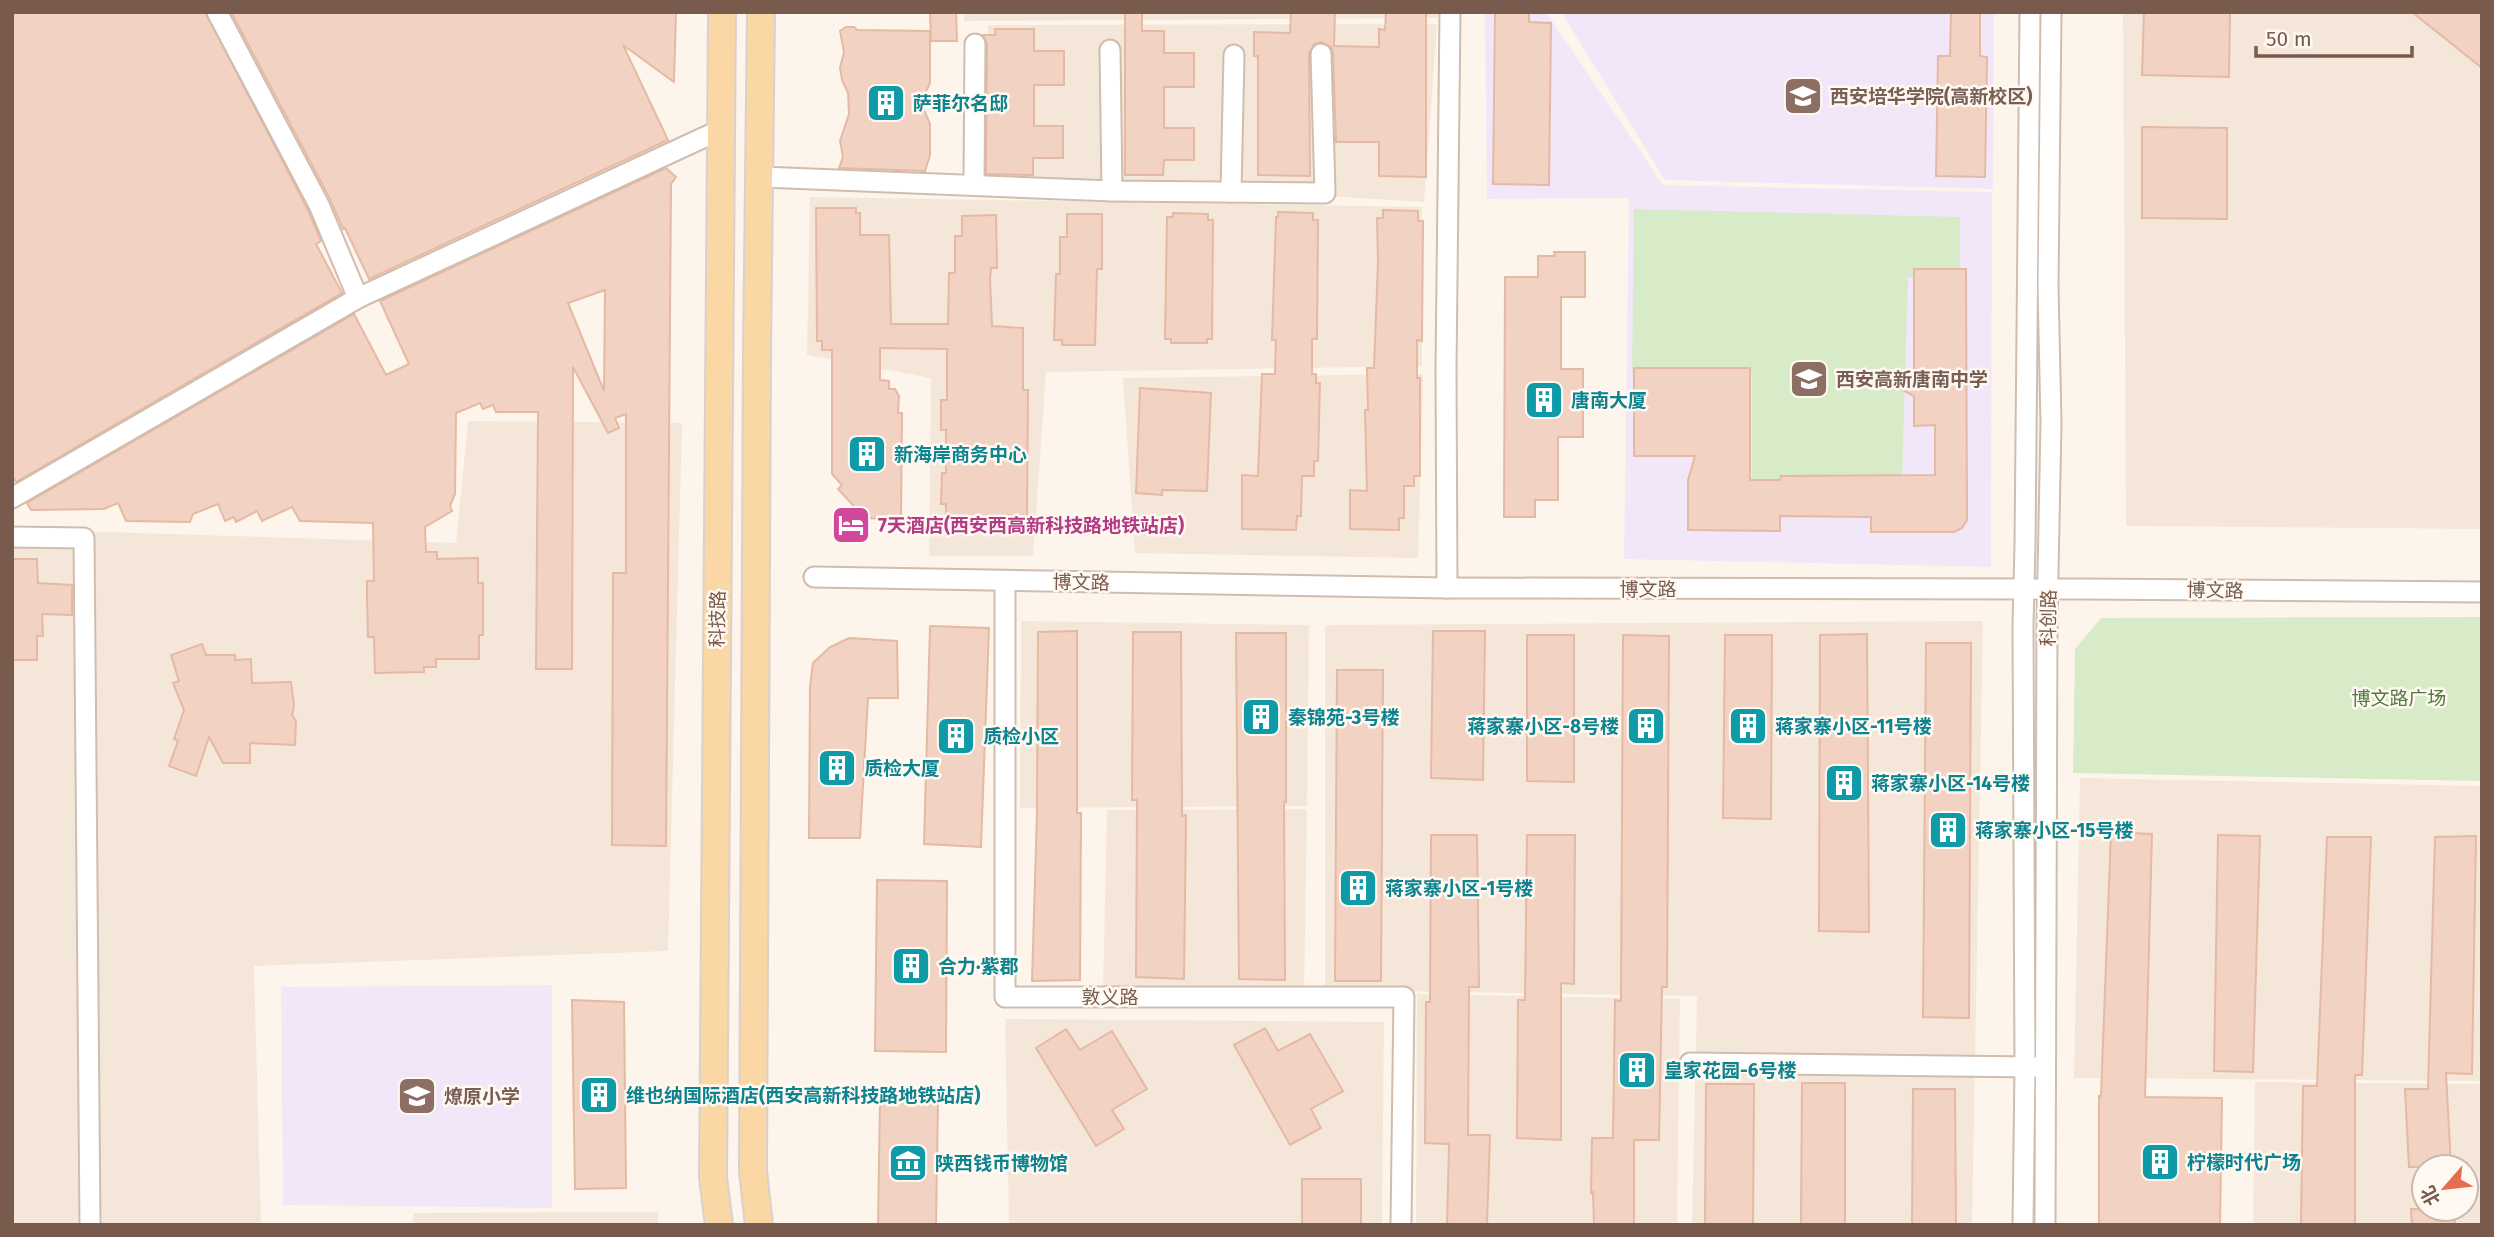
<svg xmlns="http://www.w3.org/2000/svg" width="2494" height="1237" viewBox="0 0 2494 1237" font-family="'Fira Sans','Noto Sans SC',sans-serif">
  <style>
    .residential { fill: #f4e7d9; fill-rule: evenodd }
    .education { fill: #f2e7f9 }
    .green { fill: #d8ebc8 }
    .building { fill: #f2d3c3; stroke: #e5b9a3; stroke-width: 2; fill-rule: evenodd }
    .lines { fill: none; stroke-linecap: round; stroke-linejoin: round }
    .minor-casing { stroke: #cfbdaf; stroke-width: 23 }
    .major-casing { stroke: #d9d1cd; stroke-width: 30 }
    .minor { stroke: #fff; stroke-width: 19 }
    .major { stroke: #fad7a5; stroke-width: 26 }
    .labels { text-anchor: middle; stroke-width: 5; stroke-linejoin: round; paint-order: stroke }
    .education-label { font-size: 19px; font-weight: bold; fill: #785e54; stroke: #fff9f2; text-anchor: start }
    .culture-label { font-size: 19px; font-weight: bold; fill: #0d838f; stroke: #fff9f2; text-anchor: start }
    .hotel-label { font-size: 19px; font-weight: bold; fill: #b23c85; stroke: #fff9f2; text-anchor: start }
    .street-label { font-size: 19px; fill: #785b4d; stroke: #fff9f2 }
    .park-label { font-size: 19px; fill: #547841; stroke: #fff9f2 }
  </style>
  <rect width="100%" height="100%" fill="#fdf5eb"/>
  <g class="residential">
    <polygon points="964,12 1438,12 1438,18 964,21"/>
    <polygon points="2123,12 2482,12 2482,529 2126,526"/>
    <polygon points="1437,24 1424,202 984,175 988,25"/>
    <polygon points="810,197 1422,207 1422,366 1046,372 1033,556 929,556 931,378 807,355"/>
    <polygon points="1423,374 1418,558 1135,553 1123,378"/>
    <polygon points="468,421 682,423 668,951 254,966 261,1225 12,1225 12,529 456,543"/>
    <polygon points="1021,621 1309,625 1307,806 1020,808"/>
    <polygon points="1983,621 1972,1225 1692,1225 1697,996 1325,990 1325,625"/>
    <polygon points="2080,778 2482,786 2482,1081 2074,1078"/>
    <polygon points="1307,809 1304,992 1103,991 1107,810"/>
    <polygon points="1417,994 1680,999 1677,1225 1416,1225"/>
    <polygon points="1005,1019 1384,1022 1382,1225 1009,1225"/>
    <path d="M2255,1082L2482,1084V1225H2253ZM2424,1167H2466V1209H2424Z"/>
    <polygon points="658,1212 658,1225 413,1225 413,1213"/>
  </g>
  <g class="education">
    <polygon points="1485,12 1546,12 1663,185 1992,192 1991,567 1624,559 1629,198 1487,199"/>
    <polygon points="1561,12 1994,12 1993,189 1665,180"/>
    <polygon points="552,985 552,1208 283,1205 281,987"/>
  </g>
  <g class="green">
    <polygon points="1634,209 1960,217 1960,278 1908,277 1902,481 1752,480 1752,375 1632,372"/>
    <polygon points="2482,617 2482,781 2073,773 2075,649 2101,618"/>
  </g>
  <g class="building">
    <polygon points="12,12 205,12 308,210 321,241 316,244 342,293 16,482 12,475"/>
    <polygon points="231,12 676,12 674,82 623,45 668,140 369,279 345,228 343,229 330,199"/>
    <polygon points="930,12 956,12 957,41 931,41"/>
    <polygon points="1125,12 1142,12 1142,31 1164,31 1164,53 1194,53 1194,87 1164,87 1164,128 1194,128 1194,160 1164,160 1163,175 1125,175"/>
    <polygon points="1291,12 1335,12 1334,46 1379,47 1379,29 1385,30 1386,12 1426,12 1426,177 1379,176 1379,142 1336,142 1333,54 1331,47 1321,42 1314,44 1309,54 1310,176 1258,175 1258,56 1254,56 1254,32 1290,33"/>
    <polygon points="1495,12 1529,12 1529,22 1551,23 1549,185 1493,184"/>
    <polygon points="1951,12 1980,12 1980,56 1987,57 1985,177 1936,176 1938,56 1950,56"/>
    <polygon points="2144,12 2230,12 2229,77 2142,75"/>
    <polygon points="2412,12 2482,12 2482,68"/>
    <polygon points="846,27 854,27 857,30 930,31 930,83 924,96 924,110 930,124 930,155 925,171 839,168 843,157 840,141 849,114 848,93 842,80 840,68 844,52 840,31"/>
    <polygon points="995,29 1034,29 1034,51 1064,51 1064,85 1034,85 1034,126 1063,126 1063,158 1033,158 1033,175 986,174 987,44 983,35 995,35"/>
    <polygon points="2142,127 2227,128 2227,219 2142,218"/>
    <path d="M666,168L676,177L671,184L666,846L612,845L613,573H626V414L615,418L619,428L608,433L573,367L572,669H536L538,412H496L493,405L483,409L480,403L456,413L455,494L450,506L452,511L425,527L426,552H437V559L478,558V583H483V635H479V659H436V667H424V672L375,673L374,637H368L367,598V581H374L373,523L300,521L292,507L262,521L257,511L236,522L234,517L225,521L218,504L193,514L190,522L126,521L118,503L104,509L31,510L27,503L354,314L386,375L409,364L380,301ZM605,290L604,391L568,303Z"/>
    <polygon points="816,208 856,208 856,213 860,213 860,235 889,235 891,324 948,324 949,273 955,273 955,236 962,236 962,216 996,215 997,268 991,268 990,279 992,326 1023,328 1023,390 1028,390 1027,516 987,515 986,527 946,527 946,504 941,504 942,473 946,473 946,430 941,430 941,400 947,400 947,349 880,348 880,380 889,381 889,389 895,389 899,396 898,413 902,413 901,520 865,518 838,489 842,485 832,474 832,350 822,350 822,341 817,341"/>
    <polygon points="1383,210 1418,211 1418,221 1423,221 1422,341 1417,340 1417,378 1420,378 1420,476 1414,476 1414,486 1404,486 1404,518 1399,518 1399,530 1350,529 1350,490 1367,491 1365,410 1368,410 1367,368 1374,368 1378,262 1377,218 1383,218"/>
    <polygon points="1278,212 1313,213 1313,220 1318,220 1317,339 1312,339 1312,374 1316,374 1316,383 1320,383 1318,461 1314,461 1314,476 1302,476 1301,516 1297,516 1296,530 1242,529 1242,475 1258,476 1262,374 1275,374 1276,340 1272,340 1276,217 1278,217"/>
    <polygon points="1173,213 1208,214 1208,220 1213,220 1212,339 1207,339 1207,343 1171,343 1171,339 1165,339 1167,217 1173,217"/>
    <polygon points="1067,214 1102,214 1102,269 1097,269 1095,345 1062,345 1062,340 1054,340 1056,274 1060,274 1060,237 1067,237"/>
    <polygon points="1554,252 1585,252 1585,297 1561,297 1561,369 1583,369 1583,437 1558,437 1558,500 1535,500 1535,517 1504,517 1505,277 1538,277 1538,256 1555,256"/>
    <polygon points="1914,269 1966,269 1967,520 1962,528 1954,532 1871,532 1871,517 1780,516 1780,531 1688,530 1688,480 1695,456 1634,456 1634,368 1750,368 1750,480 1780,480 1781,476 1935,475 1935,425 1914,426 1914,396 1899,388 1914,379"/>
    <polygon points="1140,388 1211,393 1207,491 1162,490 1162,495 1136,493"/>
    <polygon points="12,559 37,559 38,583 72,585 72,615 42,614 43,636 37,636 37,660 12,660"/>
    <polygon points="930,626 989,628 981,847 924,844"/>
    <polygon points="1077,631 1077,813 1081,813 1080,980 1032,981 1037,812 1038,632"/>
    <polygon points="1433,631 1485,631 1483,780 1431,778"/>
    <polygon points="1133,632 1181,632 1182,816 1186,815 1184,979 1136,977 1137,800 1132,800"/>
    <polygon points="1236,633 1286,633 1286,802 1284,802 1285,980 1239,979"/>
    <polygon points="1867,634 1869,932 1819,931 1820,635"/>
    <polygon points="1527,635 1574,635 1574,782 1527,781"/>
    <polygon points="1623,635 1669,636 1667,987 1662,987 1659,1140 1634,1140 1634,1225 1594,1225 1593,1192 1591,1193 1592,1138 1613,1138 1615,1000 1621,1001"/>
    <polygon points="1725,635 1772,635 1771,819 1723,818"/>
    <polygon points="849,638 897,641 898,698 868,698 860,838 809,838 810,687 813,663 830,647"/>
    <polygon points="1926,643 1971,643 1969,1018 1923,1017"/>
    <polygon points="202,644 206,655 235,655 235,660 251,659 252,683 291,682 294,706 292,715 296,721 295,745 250,743 250,763 223,763 209,737 196,776 169,766 178,741 174,739 184,710 173,683 179,681 171,655"/>
    <polygon points="1337,670 1383,670 1381,981 1335,981"/>
    <polygon points="2111,832 2152,834 2145,1097 2222,1098 2220,1225 2099,1225 2099,1096 2101,1096"/>
    <polygon points="1431,835 1477,835 1479,987 1469,987 1468,1135 1490,1135 1487,1225 1447,1225 1449,1144 1425,1143 1426,1002 1430,1002"/>
    <polygon points="1527,835 1575,835 1574,984 1561,983 1561,1140 1517,1138 1518,1000 1525,1000"/>
    <polygon points="2218,835 2260,836 2253,1072 2214,1071"/>
    <polygon points="2476,836 2472,1074 2446,1073 2451,1167 2409,1167 2405,1089 2428,1089 2435,837"/>
    <polygon points="2327,837 2371,837 2362,1075 2355,1075 2355,1225 2301,1225 2303,1086 2317,1086"/>
    <polygon points="877,880 947,881 946,1052 875,1051"/>
    <polygon points="572,1000 624,1002 626,1188 575,1189"/>
    <polygon points="1265,1028 1278,1051 1310,1034 1343,1091 1311,1109 1321,1128 1290,1145 1234,1045"/>
    <polygon points="1066,1029 1080,1050 1112,1031 1147,1089 1112,1110 1124,1129 1096,1146 1036,1048"/>
    <polygon points="1802,1083 1845,1083 1845,1225 1801,1225"/>
    <polygon points="1706,1084 1754,1084 1753,1225 1705,1225"/>
    <polygon points="1913,1089 1955,1089 1956,1225 1912,1225"/>
    <polygon points="880,1100 938,1101 936,1225 878,1225"/>
    <rect x="1302" y="1179" width="59" height="46"/>
    <polygon points="2411,1209 2454,1209 2455,1225 2412,1225"/>
  </g>
  <g class="lines">
    <g class="minor-casing">
      <g id="minor">
        <polyline points="217,12 319,205 358,298"/>
        <polyline points="1110,50 1112,191"/>
        <polyline points="760,177 1112,191 1325,193 1321,54"/>
        <polyline points="974,184 975,44"/>
        <polyline points="1231,192 1234,55"/>
        <polyline points="12,498 358,298 722,129"/>
        <polyline points="12,537 84,538 90,1225"/>
        <polyline points="814,577 1447,588 2084,589 2482,592"/>
        <polyline points="1005,581 1005,997 1404,997 1401,1225"/>
        <polyline points="1447,588 1446,369 1450,12"/>
        <polyline points="1690,1063 2037,1067"/>
        <polyline points="2023,1225 2025,1067 2023,625 2025,545 2030,12"/>
        <polyline points="2045,1225 2047,623 2051,423 2048,286 2051,12"/>
      </g>
    </g>
    <g class="major-casing">
      <g id="major">
        <polyline points="719,1225 713,1177 722,12"/>
        <polyline points="759,1225 753,1171 757,353 761,12"/>
      </g>
    </g>
    <use href="#minor" class="minor"/>
    <use href="#major" class="major"/>
  </g>
  <defs>
    <g id="university-square" transform="scale(2.0125)"><rect x="-9" y="-9" width="18" height="18" rx="4" fill="#8d6e63" stroke="#fff9f2"/><path d="M0-5L7-2L0 1L-7-2ZM-4 1L0 2.5L4 1V4Q0 6-4 4Z" fill="#fff"/></g>
    <g id="building-square" transform="scale(2.0125)"><rect x="-9" y="-9" width="18" height="18" rx="4" fill="#0f9aa8" stroke="#fff9f2"/><path d="M-4-6H4V6H1V3H-1V6H-4ZM-2.5-4.3h1.7v1.8h-1.7ZM.8-4.3h1.7v1.8H.8ZM-2.5-1h1.7V.8h-1.7ZM.8-1h1.7V.8H.8Z" fill="#fff"/></g>
    <g id="school-square" transform="scale(2.0125)"><rect x="-9" y="-9" width="18" height="18" rx="4" fill="#8d6e63" stroke="#fff9f2"/><path d="M0-5L7-2L0 1L-7-2ZM-4 1L0 2.5L4 1V4Q0 6-4 4Z" fill="#fff"/></g>
    <g id="hotel-square" transform="scale(2.0125)"><rect x="-9" y="-9" width="18" height="18" rx="4" fill="#d1479c" stroke="#fff9f2"/><path d="M-6-4.5h1.5V1H6V5H4.5V3h-9V5H-6ZM-4 0a1.8 1.8 0 1 1 3.6 0ZM.5 0V-2.5h3Q6-2.5 6 0Z" fill="#fff"/></g>
    <g id="museum-square" transform="scale(2.0125)"><rect x="-9" y="-9" width="18" height="18" rx="4" fill="#0f9aa8" stroke="#fff9f2"/><path d="M0-6L6-3V-2H-6V-3ZM-5-1h2V3h-2ZM-1-1h2V3h-2ZM3-1h2V3H3ZM-6 4H6V6H-6Z" fill="#fff"/></g>
  </defs>
  <g fill-rule="evenodd">
    <use href="#university-square" x="1803" y="96"/>
    <use href="#building-square" x="886" y="103"/>
    <use href="#school-square" x="1809" y="379"/>
    <use href="#building-square" x="1544" y="400"/>
    <use href="#building-square" x="867" y="454"/>
    <use href="#hotel-square" x="851" y="525"/>
    <use href="#building-square" x="1261" y="717"/>
    <use href="#building-square" x="1646" y="726"/>
    <use href="#building-square" x="1748" y="726"/>
    <use href="#building-square" x="956" y="736"/>
    <use href="#building-square" x="837" y="768"/>
    <use href="#building-square" x="1844" y="783"/>
    <use href="#building-square" x="1948" y="830"/>
    <use href="#building-square" x="1358" y="888"/>
    <use href="#building-square" x="911" y="966"/>
    <use href="#building-square" x="1637" y="1070"/>
    <use href="#building-square" x="599" y="1095"/>
    <use href="#school-square" x="417" y="1096"/>
    <use href="#building-square" x="2160" y="1162"/>
    <use href="#museum-square" x="908" y="1163"/>
  </g>
  <g class="labels">
    <g class="education-label">
      <text x="1830" y="103">西安培华学院(高新校区)</text>
      <text x="1836" y="386">西安高新唐南中学</text>
      <text x="444" y="1103">燎原小学</text>
    </g>
    <g class="culture-label">
      <text x="913" y="110">萨菲尔名邸</text>
      <text x="1571" y="407">唐南大厦</text>
      <text x="894" y="461">新海岸商务中心</text>
      <text x="1288" y="724">秦锦苑-3号楼</text>
      <text x="1619" y="733" text-anchor="end">蒋家寨小区-8号楼</text>
      <text x="1775" y="733">蒋家寨小区-11号楼</text>
      <text x="983" y="743">质检小区</text>
      <text x="864" y="775">质检大厦</text>
      <text x="1871" y="790">蒋家寨小区-14号楼</text>
      <text x="1975" y="837">蒋家寨小区-15号楼</text>
      <text x="1385" y="895">蒋家寨小区-1号楼</text>
      <text x="938" y="973">合力·紫郡</text>
      <text x="1664" y="1077">皇家花园-6号楼</text>
      <text x="626" y="1102">维也纳国际酒店(西安高新科技路地铁站店)</text>
      <text x="2187" y="1169">柠檬时代广场</text>
      <text x="935" y="1170">陕西钱币博物馆</text>
    </g>
    <g class="hotel-label">
      <text x="878" y="532">7天酒店(西安西高新科技路地铁站店)</text>
    </g>
    <g class="street-label">
      <text transform="translate(1081 582) rotate(1)" y="7">博文路</text>
      <text x="1648" y="596">博文路</text>
      <text transform="translate(2215 590) rotate(1)" y="7">博文路</text>
      <text transform="translate(2048 618) rotate(-89)" y="7">科创路</text>
      <text transform="translate(717 619) rotate(-89)" y="7">科技路</text>
      <text x="1110" y="1004">敦义路</text>
    </g>
    <g class="park-label">
      <text x="2399" y="705">博文路广场</text>
    </g>
  </g>
  <rect width="2494" height="1237" fill="none" stroke="#785b4d" stroke-width="28"/>
  <g transform="translate(2445 1188) rotate(242)"><circle r="33" fill="#fff9f2" stroke="#c9bab0" stroke-width="2"/>
  <path d="M0-5L12 26L0 18L-12 26Z" fill="#e56d52"/>
  <text y="-10" font-size="19" font-weight="bold" text-anchor="middle" fill="#785b4d">北</text>
  </g>
  <path d="M2256 46v10h156v-10" fill="none" stroke="#785b4d" stroke-width="3.5"/>
  <text x="2266" y="46" font-size="21" fill="#785b4d" stroke="#fff9f2" stroke-width="5" paint-order="stroke">50 m</text>
</svg>
